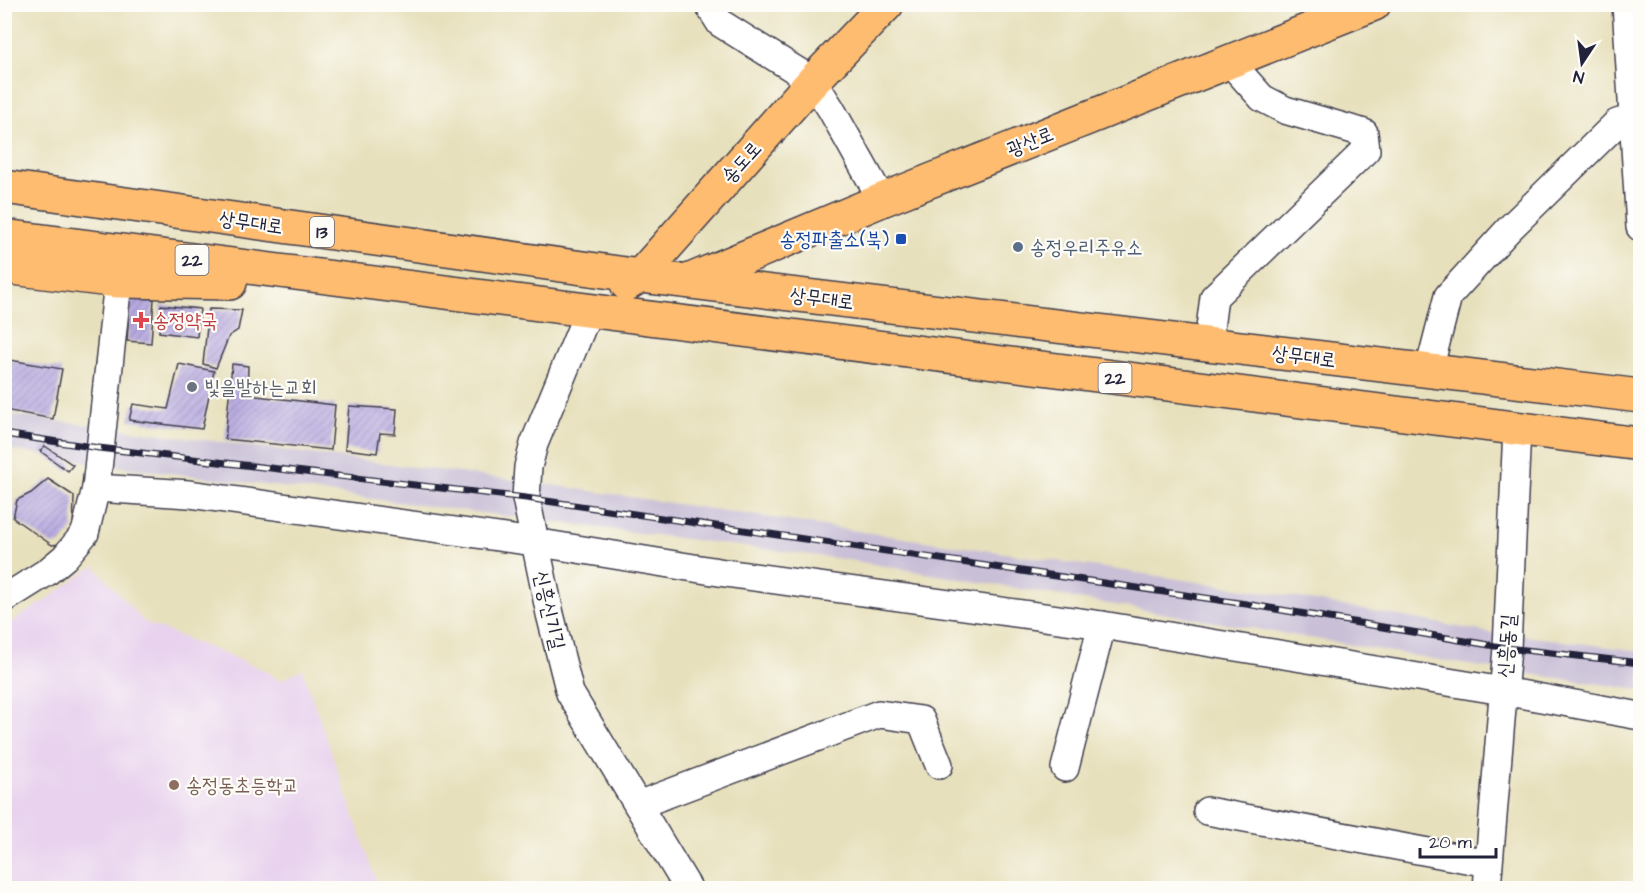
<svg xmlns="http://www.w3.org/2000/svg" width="1645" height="893" viewBox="0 0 1645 893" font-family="'Architects Daughter','Poor Story',sans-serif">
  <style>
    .built { fill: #e8d2ee }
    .railway { fill: #c9bfd7 }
    .building { fill: url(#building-hatch) }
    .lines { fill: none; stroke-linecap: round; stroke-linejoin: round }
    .minor-casing { stroke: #403e4e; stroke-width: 30 }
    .major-casing { stroke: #403e4e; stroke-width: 36 }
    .minor { stroke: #fff; stroke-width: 27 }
    .major { stroke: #febc70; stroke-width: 33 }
    .rail-casing { stroke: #22223b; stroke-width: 7 }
    .rail { stroke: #fdfcf7; stroke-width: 4.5; stroke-dasharray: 14; stroke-linecap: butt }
    .transit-dot { fill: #1a4fb4; stroke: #fdfcf7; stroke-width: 2 }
    .service-dot { fill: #5c6f8a; stroke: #fdfcf7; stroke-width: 2 }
    .health-dot { fill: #e0444e; stroke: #fdfcf7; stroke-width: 2 }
    .worship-dot { fill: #6b7280; stroke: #fdfcf7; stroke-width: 2 }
    .education-dot { fill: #8d6e63; stroke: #fdfcf7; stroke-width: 2 }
    .labels { text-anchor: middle; stroke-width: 4.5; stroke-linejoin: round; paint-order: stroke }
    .shield { fill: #fdfcf7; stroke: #646373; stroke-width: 1.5 }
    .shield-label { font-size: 18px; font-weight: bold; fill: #22223b }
    .street-label { font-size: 20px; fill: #22223b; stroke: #fdfcf7 }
    .transit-label { font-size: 20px; fill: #164399; stroke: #fdfcf7; text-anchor: end }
    .service-label { font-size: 20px; fill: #4e5e75; stroke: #fdfcf7; text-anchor: start }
    .health-label { font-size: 20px; fill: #be3a42; stroke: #fdfcf7; text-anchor: start }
    .worship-label { font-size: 20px; fill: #5b616d; stroke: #fdfcf7; text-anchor: start }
    .education-label { font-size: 20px; fill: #785e54; stroke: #fdfcf7; text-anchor: start }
  </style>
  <defs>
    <pattern id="building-hatch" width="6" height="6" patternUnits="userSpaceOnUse" patternTransform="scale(1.5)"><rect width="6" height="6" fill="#b8aae1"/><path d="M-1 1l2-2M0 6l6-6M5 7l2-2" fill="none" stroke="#958ab8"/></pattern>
  </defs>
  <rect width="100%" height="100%" fill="#fdfcf7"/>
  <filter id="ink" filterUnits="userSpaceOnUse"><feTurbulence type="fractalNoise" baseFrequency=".0167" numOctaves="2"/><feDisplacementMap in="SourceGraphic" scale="12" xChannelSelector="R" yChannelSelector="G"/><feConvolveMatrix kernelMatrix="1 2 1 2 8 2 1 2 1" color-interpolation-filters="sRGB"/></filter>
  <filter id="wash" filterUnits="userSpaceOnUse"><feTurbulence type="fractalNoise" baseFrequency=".008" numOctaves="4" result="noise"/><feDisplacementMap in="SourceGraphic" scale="24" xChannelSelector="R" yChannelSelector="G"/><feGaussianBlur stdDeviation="1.35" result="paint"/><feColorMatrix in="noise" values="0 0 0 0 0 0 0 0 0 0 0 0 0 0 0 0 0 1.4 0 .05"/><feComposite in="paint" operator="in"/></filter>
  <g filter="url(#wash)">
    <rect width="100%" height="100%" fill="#e7e0bc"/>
    <polygon class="built" points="94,566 144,622 264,670 280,681 302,669 379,888 5,888 5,626 46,600"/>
    <g class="railway">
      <polygon points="4,414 537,483 1272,593 1514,637 1511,672 842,559 123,467 5,449"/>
      <polygon points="1518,635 1640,651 1640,690 1516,672"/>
    </g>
    <g id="blocks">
      <g class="building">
        <polygon points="130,296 154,299 151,343 127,341"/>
        <polygon points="161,305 200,309 197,337 159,332"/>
        <polygon points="209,309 242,310 238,330 229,336 216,368 203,364"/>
        <polygon points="4,359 62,369 53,419 4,410"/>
        <polygon points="179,364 214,371 202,429 129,420 133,404 168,409"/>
        <polygon points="232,364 248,366 247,395 335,405 331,450 225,439"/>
        <polygon points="349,406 397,409 395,434 380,433 377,453 345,449"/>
        <polygon points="45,446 73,465 68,471 40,451"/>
        <polygon points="48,479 74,496 73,528 60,544 52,545 13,518 17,500 31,493"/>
      </g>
    </g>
  </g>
  <g filter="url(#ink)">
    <use href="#blocks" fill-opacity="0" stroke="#403e4e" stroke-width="1.5"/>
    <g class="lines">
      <g class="minor-casing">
        <g id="minor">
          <polyline points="708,4 720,23 813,81 831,109 882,200"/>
          <polyline points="1626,4 1640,227"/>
          <polyline points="589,310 534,444 528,467 526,498 550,614 570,693 688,888"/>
          <polyline points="1208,344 1214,297 1366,150 1364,133 1285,110 1262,98 1229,61"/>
          <polyline points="1429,370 1448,296 1509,229 1617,123 1633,118"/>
          <polyline points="96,488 189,494 534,542 725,573 1102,625 1503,691 1640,716"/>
          <polyline points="4,599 47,572 65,557 85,533 96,488 118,281"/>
          <polyline points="1065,768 1102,625"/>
          <polyline points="638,805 879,714 921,720 939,765"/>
          <polyline points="1207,811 1488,863"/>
          <polyline points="1487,888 1507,648 1517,429"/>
        </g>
      </g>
      <g class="major-casing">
        <g id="major">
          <polyline points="4,187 640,276 1640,396"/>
          <polyline points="4,236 1640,444"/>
          <polyline points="4,267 118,281 230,283"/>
          <polyline points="688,281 882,200 1374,4"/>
          <polyline points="627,284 640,276 813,81 887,4"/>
        </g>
      </g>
      <use href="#minor" class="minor"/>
      <use href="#major" class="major"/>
      <g class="rail-casing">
        <polyline id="rail" points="4,434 99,448 526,498 1246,604 1507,648 1640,663"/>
      </g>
      <use href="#rail" class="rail"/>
    </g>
  </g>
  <rect class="transit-dot" x="895" y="233" width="12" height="12" rx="3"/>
  <circle class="service-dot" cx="1018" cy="247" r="6"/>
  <path class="health-dot" d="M138 311h6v6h6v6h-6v6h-6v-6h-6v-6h6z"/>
  <circle class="worship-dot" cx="192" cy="387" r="6"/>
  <circle class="education-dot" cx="174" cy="785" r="6"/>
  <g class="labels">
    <g class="shield">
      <rect x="310" y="217" width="24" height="30" rx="4.5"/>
      <rect x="175.5" y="245" width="33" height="30" rx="4.5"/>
      <rect x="1098.5" y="363" width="33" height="30" rx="4.5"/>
    </g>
    <g class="shield-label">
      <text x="322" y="238">13</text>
      <text x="192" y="266">22</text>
      <text x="1115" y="384">22</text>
    </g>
    <g class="street-label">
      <text transform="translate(1030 141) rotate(-22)" y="7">광산로</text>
      <text transform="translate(741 162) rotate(-48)" y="7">송도로</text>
      <text transform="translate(251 222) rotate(8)" y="7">상무대로</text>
      <text transform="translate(822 298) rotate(7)" y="7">상무대로</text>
      <text transform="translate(1304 356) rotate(7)" y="7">상무대로</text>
      <text transform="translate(550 610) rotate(77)" y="7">신흥신기길</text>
      <text transform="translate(1506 646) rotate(-86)" y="7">신흥동길</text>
    </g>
    <g class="transit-label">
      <text x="889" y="246">송정파출소(북)</text>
    </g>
    <g class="service-label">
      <text x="1030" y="254">송정우리주유소</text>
    </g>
    <g class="health-label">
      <text x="153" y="327">송정약국</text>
    </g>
    <g class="worship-label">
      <text x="204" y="394">빛을발하는교회</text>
    </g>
    <g class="education-label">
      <text x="186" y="792">송정동초등학교</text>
    </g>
  </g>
  <rect width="1645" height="893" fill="none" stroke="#fdfcf7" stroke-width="24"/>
  <g transform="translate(1582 63) rotate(193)" stroke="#fdfcf7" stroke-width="4.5" paint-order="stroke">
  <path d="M0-4.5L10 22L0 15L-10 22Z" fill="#22223b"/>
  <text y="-9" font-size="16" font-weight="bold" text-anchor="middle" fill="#22223b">N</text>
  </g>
  <path d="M1420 848v9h76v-9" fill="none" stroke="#22223b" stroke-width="3"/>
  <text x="1429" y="848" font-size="18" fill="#22223b" stroke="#fdfcf7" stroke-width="4.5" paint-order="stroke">20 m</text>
</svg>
